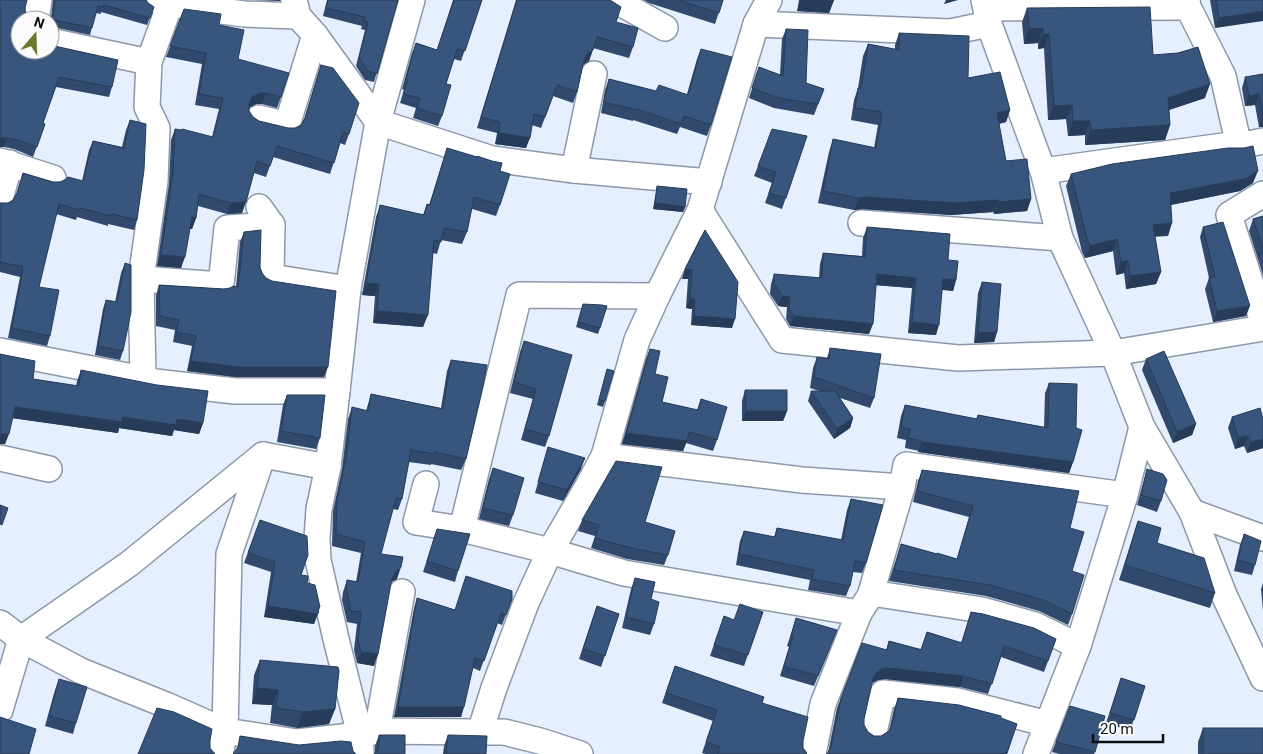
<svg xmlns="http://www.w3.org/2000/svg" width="1263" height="754" viewBox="0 0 1263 754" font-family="Roboto,sans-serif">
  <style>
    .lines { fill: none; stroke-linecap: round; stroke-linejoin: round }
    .minor-casing { stroke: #8c98a9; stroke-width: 28 }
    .minor { stroke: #fff; stroke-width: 25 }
    .wall { fill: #30496c }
    .shaded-wall { fill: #273c58 }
    .building { fill: #38557d; stroke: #273c58 }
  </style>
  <rect width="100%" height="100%" fill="#e5effe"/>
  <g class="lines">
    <g class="minor-casing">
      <g id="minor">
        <polyline points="156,0 170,4 244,14 298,16"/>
        <polyline points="294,0 298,16 315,35 378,122 492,159 574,170 709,182"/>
        <polyline points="615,0 665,28"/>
        <polyline points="984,0 989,24 1043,171 1060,238 1113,353 1142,427 1192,512 1224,595 1263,678"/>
        <polyline points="1187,0 1188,7 1223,76 1239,146"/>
        <polyline points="170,4 149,62 147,107 157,128 155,181 141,279 143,379 155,382 235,391 337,391"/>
        <polyline points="987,8 1188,7"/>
        <polyline points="36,20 39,0"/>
        <polyline points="756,24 950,32 989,24"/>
        <polyline points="50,41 149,62"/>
        <polyline points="259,118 287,125 315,35"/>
        <polyline points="0,161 53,178"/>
        <polyline points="574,170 594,74"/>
        <polyline points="1043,171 1223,146 1239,146 1263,141"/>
        <polyline points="1263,194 1229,215 1263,322"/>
        <polyline points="0,199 10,163"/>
        <polyline points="259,207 272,225 271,277 348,289"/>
        <polyline points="700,210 782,340 958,358 1113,353 1263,328"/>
        <polyline points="861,223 1060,238"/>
        <polyline points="141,279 221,285 227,228 272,225"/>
        <polyline points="0,351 143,379"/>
        <polyline points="604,456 802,480 902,487"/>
        <polyline points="0,458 49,469"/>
        <polyline points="426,484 416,522 462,529 550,551 624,573 859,613"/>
        <polyline points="1192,512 1263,538"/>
        <polyline points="462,529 519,295 657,296"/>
        <polyline points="0,623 21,639 81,671 166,705 225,731 297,742 360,735 377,731 480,732 494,688 526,603 550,551 588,486 604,456 637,340 657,296 700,210 756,24 769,0"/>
        <polyline points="1078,646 1035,625 982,610 871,593 902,487 906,465 1125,495"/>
        <polyline points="0,710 21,639 129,564 263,455"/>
        <polyline points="377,731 402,592"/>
        <polyline points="480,732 504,732 540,741 580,754"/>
        <polyline points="874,732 883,693 958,701 1048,724"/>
        <polyline points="220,754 225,731 229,554 263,455 328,467"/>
        <polyline points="361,754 360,735 336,639 318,560 317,539 319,509 328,467 337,391 348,289 378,122 412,0"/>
        <polyline points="813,754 823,704 859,613 868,599"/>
        <polyline points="1036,754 1078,646 1125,495 1142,427"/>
      </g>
    </g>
    <use href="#minor" class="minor"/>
  </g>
  <g class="wall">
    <polygon points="53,0 146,0 148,3 154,7 147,25 101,12 101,14 96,13 90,35 53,27 50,27"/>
    <polygon points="327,0 398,0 374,82 365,80 356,66 365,30 361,29 362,26 323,16"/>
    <polygon points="453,0 482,0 461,61 454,59 446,84 442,116 438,126 413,118 416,108 400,103 404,90 402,89 412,53 416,43 437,50"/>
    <polygon points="516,0 610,0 616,22 633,47 629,58 593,48 589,61 583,65 577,92 573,103 553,96 541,128 532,125 526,148 495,144 497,133 477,128"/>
    <polygon points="644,0 723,0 715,24 649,3"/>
    <polygon points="799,0 834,0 829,13 797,11"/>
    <polygon points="1210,0 1263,0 1215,28"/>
    <polygon points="1027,8 1153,55 1205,98 1169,110 1170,125 1165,140 1085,145 1085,135 1068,136 1066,119 1048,120 1044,48 1038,49 1038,43 1024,44 1022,22"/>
    <polygon points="184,9 219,25 238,59 281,97 277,108 262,104 256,104 249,108 249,111 253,117 259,121 288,128 295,128 301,125 304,120 321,65 349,134 345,145 340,143 330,174 273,157 266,177 254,173 242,213 227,214 198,206 196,218 192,229 190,229 181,268 157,266 169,183 171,140 175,129 212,137 219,109 195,105 202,64 166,57"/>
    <polygon points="786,29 806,83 824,89 814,115 774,108 749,98 759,67 780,75 782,39"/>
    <polygon points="899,33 968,78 1010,110 1006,122 999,124 1006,161 1031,199 1027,211 994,214 993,212 951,215 862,209 854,210 818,203 829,152 833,139 874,148 878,125 851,120 854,100 858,88 863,56 868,44 895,49 895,45"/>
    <polygon points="701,49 711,125 707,136 680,127 677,134 633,120 633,121 601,113 605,90 609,79 656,91 687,94 697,59"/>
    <polygon points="20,50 112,87 109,97 56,87 43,123 45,124 33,157 14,149 4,147"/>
    <polygon points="1263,74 1263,127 1259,127 1255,105 1245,106 1242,88 1245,77"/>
    <polygon points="130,120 137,220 134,230 108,224 108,226 77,217 76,220 56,214 39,287 50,336 47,346 8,338 20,277 0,272 0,203 8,203 13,200 16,196 23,173 53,182 82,181 89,150 93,141 122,147 126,130"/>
    <polygon points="807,136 782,209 765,203 772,183 754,176 758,166"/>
    <polygon points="447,148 500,171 500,205 496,216 472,209 467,232 462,244 441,240 437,254 433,253 423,327 373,323 375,296 362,295 376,217 380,205 423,215 427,204 429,205"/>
    <polygon points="1071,174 1253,183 1240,191 1171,205 1168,236 1155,236 1161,272 1156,284 1126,289 1124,273 1116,275 1113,251 1085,258 1082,252 1066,186"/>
    <polygon points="657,186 685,207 683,212 653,209 656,192"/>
    <polygon points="1263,216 1263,275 1249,231 1253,219"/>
    <polygon points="867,227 948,260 956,280 953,291 942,290 936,335 908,333 912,288 876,285 869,334 790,326 786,319 787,307 778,306 770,294 771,284 774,274 819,278 820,264 823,253 862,256 863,238"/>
    <polygon points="1203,227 1246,316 1213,322 1205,289 1209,278 1200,237"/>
    <polygon points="705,230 732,328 691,325 692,309 686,308 688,279 682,279 685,269"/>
    <polygon points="244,232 260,267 262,273 324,377 236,377 187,371 192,346 173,342 175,330 156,326 156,295 159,285 224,289 236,287 240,242"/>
    <polygon points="125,263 123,351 120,360 95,355 103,309 106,300 115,302 121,273"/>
    <polygon points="982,282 997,332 994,342 974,343 978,293"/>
    <polygon points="583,304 600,328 598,334 576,327"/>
    <polygon points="524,341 549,436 545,447 521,440 533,399 510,393 520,352"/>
    <polygon points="830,348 874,398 870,408 840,398 853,418 850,428 834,439 808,401 811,391 819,391 810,388 813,368 817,357 827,358"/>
    <polygon points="650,349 655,374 662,402 697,410 701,399 717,440 713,451 686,443 683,451 622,444 646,359"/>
    <polygon points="0,354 33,379 76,386 77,381 81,370 203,423 199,434 174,430 172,436 119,428 118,433 13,418 5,444 0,444"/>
    <polygon points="1146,359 1196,424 1192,435 1173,443 1142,370"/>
    <polygon points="451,360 466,459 461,470 431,464 431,465 409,462 402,499 398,510 393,509 381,554 397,579 391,582 374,666 357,663 354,650 357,624 347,622 342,600 343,592 347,580 356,582 361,553 332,546 333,511 342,469 348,419 352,407 366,411 371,394 441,408 447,371"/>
    <polygon points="607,369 605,401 603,407 597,405"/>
    <polygon points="1049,383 1073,462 1069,473 918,452 919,451 905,448 906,440 897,438 901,416 905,405 976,419 978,415 1044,427 1045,393"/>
    <polygon points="745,390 787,411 783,421 742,421 742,401"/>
    <polygon points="287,395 320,438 316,449 277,442 283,405"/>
    <polygon points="1232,417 1263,419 1263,448 1247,453 1244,446 1235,449 1228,428"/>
    <polygon points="548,447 581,469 563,501 535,493"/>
    <polygon points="493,468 513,515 509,526 479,519 489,479"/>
    <polygon points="1147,469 1161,501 1157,512 1137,505 1144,480"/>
    <polygon points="922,470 1070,528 1072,571 1072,614 1068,625 1039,611 986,596 889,581 901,544 937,554 957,559 969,517 913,502 918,481"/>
    <polygon points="851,499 866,563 862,573 853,572 850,586 846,596 808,590 810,580 736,565 740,541 744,531 774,537 777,528 841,540 847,510"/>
    <polygon points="260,520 307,583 320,607 314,624 264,617 271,572 244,563"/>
    <polygon points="582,520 645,522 668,555 664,565 627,559 591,548 595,536 578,531"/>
    <polygon points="1138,521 1157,543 1215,593 1210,608 1119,580"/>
    <polygon points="437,529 458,571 455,582 423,572"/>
    <polygon points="1244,534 1255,565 1252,575 1234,571 1240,545"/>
    <polygon points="635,578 651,599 654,624 650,635 622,628 631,589"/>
    <polygon points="1263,583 1263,611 1261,589"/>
    <polygon points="417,598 455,610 512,599 502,625 497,623 480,671 473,668 461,717 394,717 414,608"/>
    <polygon points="597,606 619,614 601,667 579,659"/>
    <polygon points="763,612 744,666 710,656 724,616 734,620"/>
    <polygon points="971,612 1056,639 1044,672 1001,657 988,694 960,687 885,679 878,680 872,683 871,685 864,719 864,725 868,732 874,736 881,736 889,731 894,709 898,698 1001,718 1017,724 1007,754 826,754 828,753 837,708 841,698 886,650 889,641 921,649 927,632 961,643"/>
    <polygon points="796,618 837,630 814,686 780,676 789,647 787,646"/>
    <polygon points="260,660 335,709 329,724 297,728 270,723 272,705 252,704 254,675"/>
    <polygon points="675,666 762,703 803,741 803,748 806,754 705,754 702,753 713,721 662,703"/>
    <polygon points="1121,678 1145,686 1130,731 1106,723"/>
    <polygon points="59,679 76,723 73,734 45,726 55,690"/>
    <polygon points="1070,706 1095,752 1094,754 1059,754 1052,752"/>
    <polygon points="1203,728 1263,754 1198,754 1198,742"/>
    <polygon points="379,735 405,754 375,753 375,746"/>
    <polygon points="448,735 486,754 443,754 444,746"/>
  </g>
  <g class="shaded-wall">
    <polygon points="254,0 280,0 280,1"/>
    <polygon points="801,0 834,0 829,13 797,11"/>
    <polygon points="946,0 958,0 944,4"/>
    <polygon points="1263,11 1263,21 1215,28 1219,18"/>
    <polygon points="51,20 55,20 53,27 50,27"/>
    <polygon points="1043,28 1038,43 1024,44 1029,29"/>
    <polygon points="1043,34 1049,34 1044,48 1038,49"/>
    <polygon points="593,50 589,61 583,65 584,60 587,54"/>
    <polygon points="1210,84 1205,98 1163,112 1168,98"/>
    <polygon points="260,93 266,93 262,104 256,104 248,108 249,104 252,97"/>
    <polygon points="1259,94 1255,105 1245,106 1249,96"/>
    <polygon points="1072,105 1066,119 1048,120 1054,106"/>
    <polygon points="1010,110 1006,122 992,125 997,113"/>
    <polygon points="1263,117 1263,127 1259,127"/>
    <polygon points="1073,121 1090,121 1085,135 1068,136"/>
    <polygon points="1170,125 1165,140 1085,145 1091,130"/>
    <polygon points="499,133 530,138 526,148 495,144"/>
    <polygon points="0,138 7,138 4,147 0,147"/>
    <polygon points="1258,171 1253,183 1240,191 1165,206 1170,193"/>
    <polygon points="866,197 998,200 993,212 951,215 862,209 854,210 859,198"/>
    <polygon points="1031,199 1027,211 994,214 998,202"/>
    <polygon points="246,202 242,213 227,214 231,203"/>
    <polygon points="655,203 685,207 683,212 653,209"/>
    <polygon points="192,217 196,218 192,229 188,228"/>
    <polygon points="1172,223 1168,236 1149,237 1153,225"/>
    <polygon points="1117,239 1113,251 1085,258 1090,246"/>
    <polygon points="161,255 185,257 181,268 157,266"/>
    <polygon points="1128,261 1124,273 1116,275 1121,262"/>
    <polygon points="685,269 692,270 688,279 682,279"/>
    <polygon points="1161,272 1156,284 1126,289 1130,276"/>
    <polygon points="877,274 916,278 912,288 873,285"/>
    <polygon points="943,279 956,280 953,291 939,289"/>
    <polygon points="366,283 379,284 375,296 362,295"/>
    <polygon points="782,296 790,297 787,307 778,306"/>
    <polygon points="690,299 695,299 692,309 686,308"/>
    <polygon points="1250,306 1246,316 1213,322 1217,311"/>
    <polygon points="377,311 428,315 423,327 373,323"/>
    <polygon points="694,316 735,319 732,328 691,325"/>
    <polygon points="794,316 873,324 869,334 790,326"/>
    <polygon points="912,322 939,325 936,335 908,333"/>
    <polygon points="997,332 994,342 974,343 978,333"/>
    <polygon points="191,361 328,367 324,377 236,377 187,371"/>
    <polygon points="15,407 122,417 177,419 203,423 199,434 174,430 172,436 119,428 118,433 11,418"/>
    <polygon points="746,411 787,411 783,421 742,421"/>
    <polygon points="853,418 850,428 834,439 837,429"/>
    <polygon points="1196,424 1192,435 1173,443 1177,432"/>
    <polygon points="626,433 687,441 683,451 622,444"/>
    <polygon points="0,434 9,434 5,444 0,444"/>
    <polygon points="1248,436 1244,446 1235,449 1238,438"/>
    <polygon points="1263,439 1263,448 1247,453 1251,442"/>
    <polygon points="922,442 1073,462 1069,473 918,452"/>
    <polygon points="585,458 581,469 563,501 567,490"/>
    <polygon points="401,567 397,579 391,582 392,578 396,571"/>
    <polygon points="268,606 318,614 314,624 264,617"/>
    <polygon points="361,652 378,654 374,666 357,663"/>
    <polygon points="888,668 963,676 960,687 885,679 878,680 872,683 869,690 876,673 882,669"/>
    <polygon points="257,688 278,690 272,705 252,704"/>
    <polygon points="398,707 464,707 461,717 394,717"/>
    <polygon points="335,709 329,724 297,728 303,712"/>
  </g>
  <g class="building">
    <polygon points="0,0 27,0 25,8 26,16 29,20 20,20 20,50 50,50 50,45 118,60 112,87 59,77 43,123 45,124 37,147 18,140 7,138 0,138"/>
    <polygon points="55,0 146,0 148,3 154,7 150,18 104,5 103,7 98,6 92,28 55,20 51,20 53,15"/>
    <polygon points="328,0 398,0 377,74 368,71 359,58 368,22 364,21 365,17 326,8"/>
    <polygon points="454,0 482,0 465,51 457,49 446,84 451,85 442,116 417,108 420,98 403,94 408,80 406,79 416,43 437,50"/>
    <polygon points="517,0 610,0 621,7 616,22 638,28 633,47 597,37 593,50 587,54 584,60 577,92 557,85 545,117 534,114 530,138 499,133 500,122 481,117"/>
    <polygon points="678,0 723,0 719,13"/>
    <polygon points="1216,0 1263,0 1263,11 1219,18"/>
    <polygon points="1150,7 1153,55 1178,53 1198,47 1210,84 1168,98 1170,125 1091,130 1090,121 1073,121 1072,105 1054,106 1049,34 1043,34 1043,28 1029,29 1027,8"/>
    <polygon points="184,9 221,14 219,25 244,30 238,59 289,73 281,97 266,93 260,93 252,97 249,104 249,111 253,117 259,121 288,128 295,128 301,125 305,118 321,65 333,68 359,103 349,134 343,132 334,163 277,146 270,166 257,161 246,202 231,203 199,194 196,218 192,217 185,257 161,255 173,172 175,129 182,130 182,129 213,137 223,98 199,94 206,53 170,46"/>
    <polygon points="786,29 808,30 806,83 824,89 818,104 778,98 752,88 759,67 783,76"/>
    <polygon points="899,33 969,36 968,78 1000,72 1010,110 997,113 1006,161 1027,159 1031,199 998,202 998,200 955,203 866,197 859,198 823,191 833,139 876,148 882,112 855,108 858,88 861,88 868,44 899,50"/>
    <polygon points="701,49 732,57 711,125 684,116 681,124 637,109 637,110 604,102 609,79 656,91 659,85 688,95"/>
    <polygon points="1263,74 1263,116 1259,94 1249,96 1245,77"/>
    <polygon points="130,120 146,124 144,170 137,220 112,214 111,216 80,208 80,210 59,204 39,287 59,290 50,336 12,328 23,267 0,262 0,203 8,203 13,200 17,193 23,173 53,182 60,182 66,179 68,177 83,181 93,141 124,148"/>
    <polygon points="772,129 807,136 786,198 769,193 776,172 758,166"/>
    <polygon points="1253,146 1258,171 1245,179 1170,193 1172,223 1153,225 1161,272 1130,276 1128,261 1121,262 1117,239 1090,246 1087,239 1071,174 1112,164 1228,148 1244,148"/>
    <polygon points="447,148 477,157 477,156 492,161 502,163 500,171 510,174 500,205 474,197 467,232 444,228 441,242 434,240 428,315 377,311 379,284 366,283 380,205 424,215 427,204 430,205"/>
    <polygon points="657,186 687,189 685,207 655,203"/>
    <polygon points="1263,216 1263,249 1253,219"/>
    <polygon points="1223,222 1250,306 1217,311 1209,278 1215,277 1203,227"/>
    <polygon points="867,227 950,234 948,260 958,261 956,280 943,279 939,325 912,322 916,278 877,274 873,324 794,316 789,309 790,297 782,296 774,283 774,274 822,278 823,253 865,257"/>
    <polygon points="261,230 260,267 262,273 266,278 272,281 336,291 328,367 239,367 191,361 196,336 176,332 179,320 160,316 159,285 224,289 230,288 233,286 238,287 244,232"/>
    <polygon points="705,230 738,282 735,319 694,316 695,299 690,299 692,270 685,269"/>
    <polygon points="125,263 131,265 131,312 123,351 98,346 106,300 117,302"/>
    <polygon points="982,282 1001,284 997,332 978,333"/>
    <polygon points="583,304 602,305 607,306 600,328 578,322"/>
    <polygon points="524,341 572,355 549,436 525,429 536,389 514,382"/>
    <polygon points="830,348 881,354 874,398 814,377 817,357 829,359"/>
    <polygon points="650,349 660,351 655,374 668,377 662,402 698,410 701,399 727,407 717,440 689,432 687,441 626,433"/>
    <polygon points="1164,351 1196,424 1177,432 1146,359"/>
    <polygon points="0,354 35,361 33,379 79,386 81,370 157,385 208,391 203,423 177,419 176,425 122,417 122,422 15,407 9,434 0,434"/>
    <polygon points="451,360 487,365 483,386 466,459 435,452 435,454 411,450 402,499 396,498 381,554 403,557 401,567 396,571 392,578 378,654 361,652 358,639 361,612 351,611 346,588 347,580 358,582 365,542 336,534 337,500 346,457 352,407 368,411 371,394 443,409"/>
    <polygon points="607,369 614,371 605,401 599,400"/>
    <polygon points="1049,383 1077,384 1076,428 1082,430 1073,462 922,442 922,441 908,438 910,429 901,427 905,405 977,419 978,415 1048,428"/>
    <polygon points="745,390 787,390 787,411 746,411"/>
    <polygon points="811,391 835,391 853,418 837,429"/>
    <polygon points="287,395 325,395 320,438 281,431"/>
    <polygon points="1260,408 1263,419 1263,439 1251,442 1248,436 1238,438 1232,417"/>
    <polygon points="548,447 585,458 567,490 538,482"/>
    <polygon points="616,461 662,467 645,522 675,531 668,555 631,548 595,538 599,525 582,520"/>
    <polygon points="493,468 524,478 513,515 483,508"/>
    <polygon points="1147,469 1163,474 1167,480 1161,501 1141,495"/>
    <polygon points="922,470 1079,491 1070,528 1084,532 1072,571 1084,575 1072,614 1043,600 990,585 894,570 901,544 937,554 937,553 957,559 973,506 917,491"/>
    <polygon points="851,499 883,505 866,563 855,561 850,586 812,579 814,570 739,554 744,531 775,537 777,528 843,540"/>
    <polygon points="0,505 8,508 2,525 0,524"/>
    <polygon points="260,520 307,536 308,555 301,575 308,576 307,583 315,585 320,607 319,607 318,614 268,606 275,562 248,553"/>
    <polygon points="1138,521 1161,528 1157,543 1204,558 1215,593 1125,565"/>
    <polygon points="437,529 470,534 458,571 427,561"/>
    <polygon points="1244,534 1261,541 1255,565 1238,560"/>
    <polygon points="466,576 512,591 512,599 506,615 501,613 484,661 475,658 464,707 398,707 417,598 455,610"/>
    <polygon points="635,578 655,582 651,599 659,602 654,624 626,617"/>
    <polygon points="740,604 763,612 748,655 714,645 724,616 734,620"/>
    <polygon points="597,606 619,614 605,656 583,649"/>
    <polygon points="971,612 983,614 1034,628 1056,639 1048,661 1004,646 992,684 963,676 888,668 882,669 876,673 873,679 864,719 864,725 868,732 874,736 881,736 889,731 892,725 898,698 959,705 1001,716 1001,718 1017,724 1007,753 1006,752 1005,754 826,754 828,753 831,746 841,698 862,643 887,650 889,641 921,650 927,632 962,643"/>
    <polygon points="796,618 837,630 818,676 784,666 793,636 791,636"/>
    <polygon points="260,660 338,667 339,671 335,709 303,712 276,708 278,690 257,688"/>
    <polygon points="675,666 764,697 762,703 808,717 803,741 803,748 807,753 806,754 718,754 720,747 706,742 717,710 666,693"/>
    <polygon points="1121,678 1145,686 1134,720 1110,713"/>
    <polygon points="59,679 87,687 76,723 49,716"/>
    <polygon points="1070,706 1105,716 1095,752 1056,742"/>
    <polygon points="157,708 174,712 212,729 210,740 210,748 215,754 138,754"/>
    <polygon points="0,717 36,729 29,754 0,754"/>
    <rect x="1203" y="728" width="60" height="26"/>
    <polygon points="379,735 405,735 405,754 374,754 378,750 379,743"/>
    <polygon points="448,735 487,736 486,754 446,754"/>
    <polygon points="240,736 299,745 341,741 351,742 353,751 356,754 233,754 234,753 238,747"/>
  </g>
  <g transform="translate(35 35) rotate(19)"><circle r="24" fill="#fbfbfb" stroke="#9b9d9f"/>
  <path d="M0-4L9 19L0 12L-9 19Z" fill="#697c2c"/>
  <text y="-8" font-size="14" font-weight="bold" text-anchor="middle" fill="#0c1016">N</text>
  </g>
  <path d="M1093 734v8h70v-8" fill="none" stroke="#0c1016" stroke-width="2.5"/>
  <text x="1100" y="734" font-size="15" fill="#0c1016" stroke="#fbfbfb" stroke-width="4" paint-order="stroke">20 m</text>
</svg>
